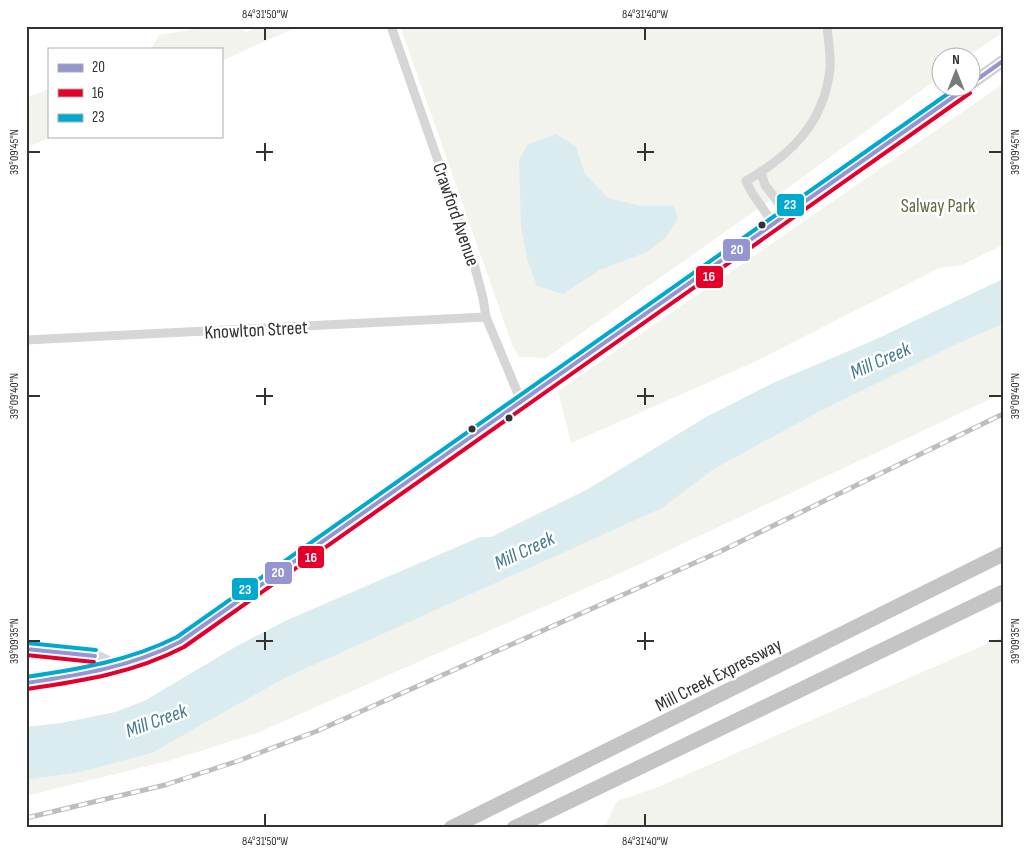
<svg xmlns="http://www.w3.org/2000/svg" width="1029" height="854" viewBox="0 0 1029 854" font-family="'Sofia Sans Condensed',sans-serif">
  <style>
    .green { fill: #f2f3ed }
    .water { fill: #dbecf0 }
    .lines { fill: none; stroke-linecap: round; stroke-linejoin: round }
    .minor { stroke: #d6d6d6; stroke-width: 9 }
    .tertiary { stroke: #d6d6d6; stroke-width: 11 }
    .secondary { stroke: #cfcfcf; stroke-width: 12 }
    .motorway { stroke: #c4c4c4; stroke-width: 15 }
    .rail-casing { stroke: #bebebe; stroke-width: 5 }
    .rail { stroke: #fff; stroke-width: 3; stroke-dasharray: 9; stroke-linecap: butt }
    .bus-1-casing { stroke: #fff; stroke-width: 8 }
    .bus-2-casing { stroke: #fff; stroke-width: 8 }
    .bus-3-casing { stroke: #fff; stroke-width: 8 }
    .bus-1 { stroke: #9595d1; stroke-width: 4 }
    .bus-2 { stroke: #e4002b; stroke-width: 4 }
    .bus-3 { stroke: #00a9ce; stroke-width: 4 }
    .ticks { fill: none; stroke: #323232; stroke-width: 2 }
    .bus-dot { fill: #323232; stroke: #fff; stroke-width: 2 }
    .labels { text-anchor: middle; stroke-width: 5; stroke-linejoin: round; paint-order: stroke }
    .park-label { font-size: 19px; fill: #5d6c41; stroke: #fff }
    .street-label { font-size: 19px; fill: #323232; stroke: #fff }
    .water-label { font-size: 20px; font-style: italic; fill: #407a8b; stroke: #fff }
    .line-badge { stroke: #fff; stroke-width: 2 }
    .badge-label { font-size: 14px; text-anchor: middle; font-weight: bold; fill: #fff }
    .neatline { fill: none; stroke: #323232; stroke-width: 2 }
    .ticks-label { font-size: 12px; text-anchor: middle; fill: #323232 }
  </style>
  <rect width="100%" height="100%" fill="#fff"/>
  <g class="green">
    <polygon points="214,26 236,26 247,32 258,26 299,26 221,61 221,49 151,49 159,35"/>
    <polygon points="400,26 1003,26 1003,32 967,57 942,58 941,76 803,177 546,358 519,357 513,347"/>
    <polygon points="1003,84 1003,245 962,265 939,268 752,363 571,443 558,391"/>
    <polygon points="49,89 49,136 53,136 26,148 26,98"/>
    <polygon points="1003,324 1003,393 627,570 257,733 172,760 26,796 26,780 81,772 152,753 285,678 661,508 714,469 815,414 952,346"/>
    <polygon points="1003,637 1003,828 604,828 617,801 658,787"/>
  </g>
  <g class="water">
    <polygon points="556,134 576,147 585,174 608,198 641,206 673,206 678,218 666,237 647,252 600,270 563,294 537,286 528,262 521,227 519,160 528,144"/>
    <polygon points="1003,279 1003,324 952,346 815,414 714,469 662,508 285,678 152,753 81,772 26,780 26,727 61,723 115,712 144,701 237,646 285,621 480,537 491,537 588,489 706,417 773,383 872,341"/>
  </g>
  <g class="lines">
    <g class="minor">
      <polyline points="391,26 474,264 483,298 486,317 521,401"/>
      <polyline points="761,172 765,185 787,214"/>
      <path d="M773,223L752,193L746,181C791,155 824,123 830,69C831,54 828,40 827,26"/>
      <polyline points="26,340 486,317"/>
    </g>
    <polyline class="tertiary" points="26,649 97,656 119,667"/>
    <g class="secondary">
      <polyline points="972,83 1003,61"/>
      <path d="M26,683C81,675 131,670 180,642L966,88"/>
    </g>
    <g class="motorway">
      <polyline points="451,828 1003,554"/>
      <polyline points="514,828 1003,592"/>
    </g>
    <g class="rail-casing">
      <polyline id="rail" points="26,818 165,785 238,761 317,731 719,552 1003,414"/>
    </g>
    <use href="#rail" class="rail"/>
    <g class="bus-1-casing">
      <g id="bus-1">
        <polyline points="972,83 1003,61"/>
        <polyline points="26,649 95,656"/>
        <path d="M26,683C80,675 131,667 180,642L966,88"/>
      </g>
    </g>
    <g class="bus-2-casing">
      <g id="bus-2">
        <polyline points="26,655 94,662"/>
        <path d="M27,689C82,681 134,673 184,647L970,93"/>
      </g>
    </g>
    <g class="bus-3-casing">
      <g id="bus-3">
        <polyline points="27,643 96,650"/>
        <path d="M26,677C79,669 129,661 177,637L956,88"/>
      </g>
    </g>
    <use href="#bus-1" class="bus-1"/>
    <use href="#bus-2" class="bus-2"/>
    <use href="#bus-3" class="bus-3"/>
  </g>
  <path class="ticks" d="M265,28V40M645,28V40M265,143V161M645,143V161M28,152H40M256,152H273M637,152H654M989,152H1002M265,388V405M645,388V405M28,396H40M256,396H273M637,396H654M989,396H1002M265,632V650M645,632V650M28,641H40M256,641H273M637,641H654M989,641H1002M265,814V826M645,814V826"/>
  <g class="bus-dot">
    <circle cx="762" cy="225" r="4.5"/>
    <circle cx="509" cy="418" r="4.5"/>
    <circle cx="472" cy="429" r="4.5"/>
  </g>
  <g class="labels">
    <g class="park-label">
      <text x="938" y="212">Salway Park</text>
    </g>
    <g class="street-label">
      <text transform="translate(457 214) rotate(71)" y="7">Crawford Avenue</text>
      <text transform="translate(256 329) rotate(-3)" y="7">Knowlton Street</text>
      <text transform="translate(718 674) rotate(-27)" y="7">Mill Creek Expressway</text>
    </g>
    <g class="water-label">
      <text transform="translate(880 360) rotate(-24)" y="7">Mill Creek</text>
      <text transform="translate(524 550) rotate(-25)" y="7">Mill Creek</text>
      <text transform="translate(156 720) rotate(-20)" y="7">Mill Creek</text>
    </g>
  </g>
  <g class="line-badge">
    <rect x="776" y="193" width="29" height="24" rx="5" fill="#00a9ce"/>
    <rect x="722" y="238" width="29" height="24" rx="5" fill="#9595d1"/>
    <rect x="695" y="265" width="29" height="24" rx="5" fill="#e4002b"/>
    <rect x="297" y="545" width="28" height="24" rx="5" fill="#e4002b"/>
    <rect x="264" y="561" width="29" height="24" rx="5" fill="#9595d1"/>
    <rect x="231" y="577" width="28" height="24" rx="5" fill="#00a9ce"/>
  </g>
  <g class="badge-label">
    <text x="790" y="209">23</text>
    <text x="737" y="254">20</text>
    <text x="709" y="281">16</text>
    <text x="311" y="562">16</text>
    <text x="278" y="577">20</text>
    <text x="245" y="594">23</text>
  </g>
  <rect width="1029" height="854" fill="none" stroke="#ffffff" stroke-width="55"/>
  <rect x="48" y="48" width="175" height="90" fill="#ffffff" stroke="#adadad"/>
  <rect x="58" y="64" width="25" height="8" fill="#9595d1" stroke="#adadad"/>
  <text x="92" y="72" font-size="15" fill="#323232">20</text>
  <rect x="58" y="89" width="25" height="8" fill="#e4002b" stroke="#adadad"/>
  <text x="92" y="98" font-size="15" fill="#323232">16</text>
  <rect x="58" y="114" width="25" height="8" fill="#00a9ce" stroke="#adadad"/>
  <text x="92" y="122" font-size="15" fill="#323232">23</text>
  <g transform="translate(956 72)"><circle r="24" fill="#ffffff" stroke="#adadad"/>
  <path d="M0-4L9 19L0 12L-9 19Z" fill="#7a7a7a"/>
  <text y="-8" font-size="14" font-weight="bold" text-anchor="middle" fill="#323232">N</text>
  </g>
  <rect x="28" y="28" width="974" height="798" class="neatline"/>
  <g class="ticks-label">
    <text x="265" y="18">84°31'50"W</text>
    <text x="645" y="18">84°31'40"W</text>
    <text transform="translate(14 152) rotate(-90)" y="4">39°09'45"N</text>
    <text transform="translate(1015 152) rotate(-90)" y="4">39°09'45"N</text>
    <text transform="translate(14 396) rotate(-90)" y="4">39°09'40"N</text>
    <text transform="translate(1015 396) rotate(-90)" y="4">39°09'40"N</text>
    <text transform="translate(14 641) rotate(-90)" y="4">39°09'35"N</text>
    <text transform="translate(1015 641) rotate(-90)" y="4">39°09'35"N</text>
    <text x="265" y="845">84°31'50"W</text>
    <text x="645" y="845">84°31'40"W</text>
  </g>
</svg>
